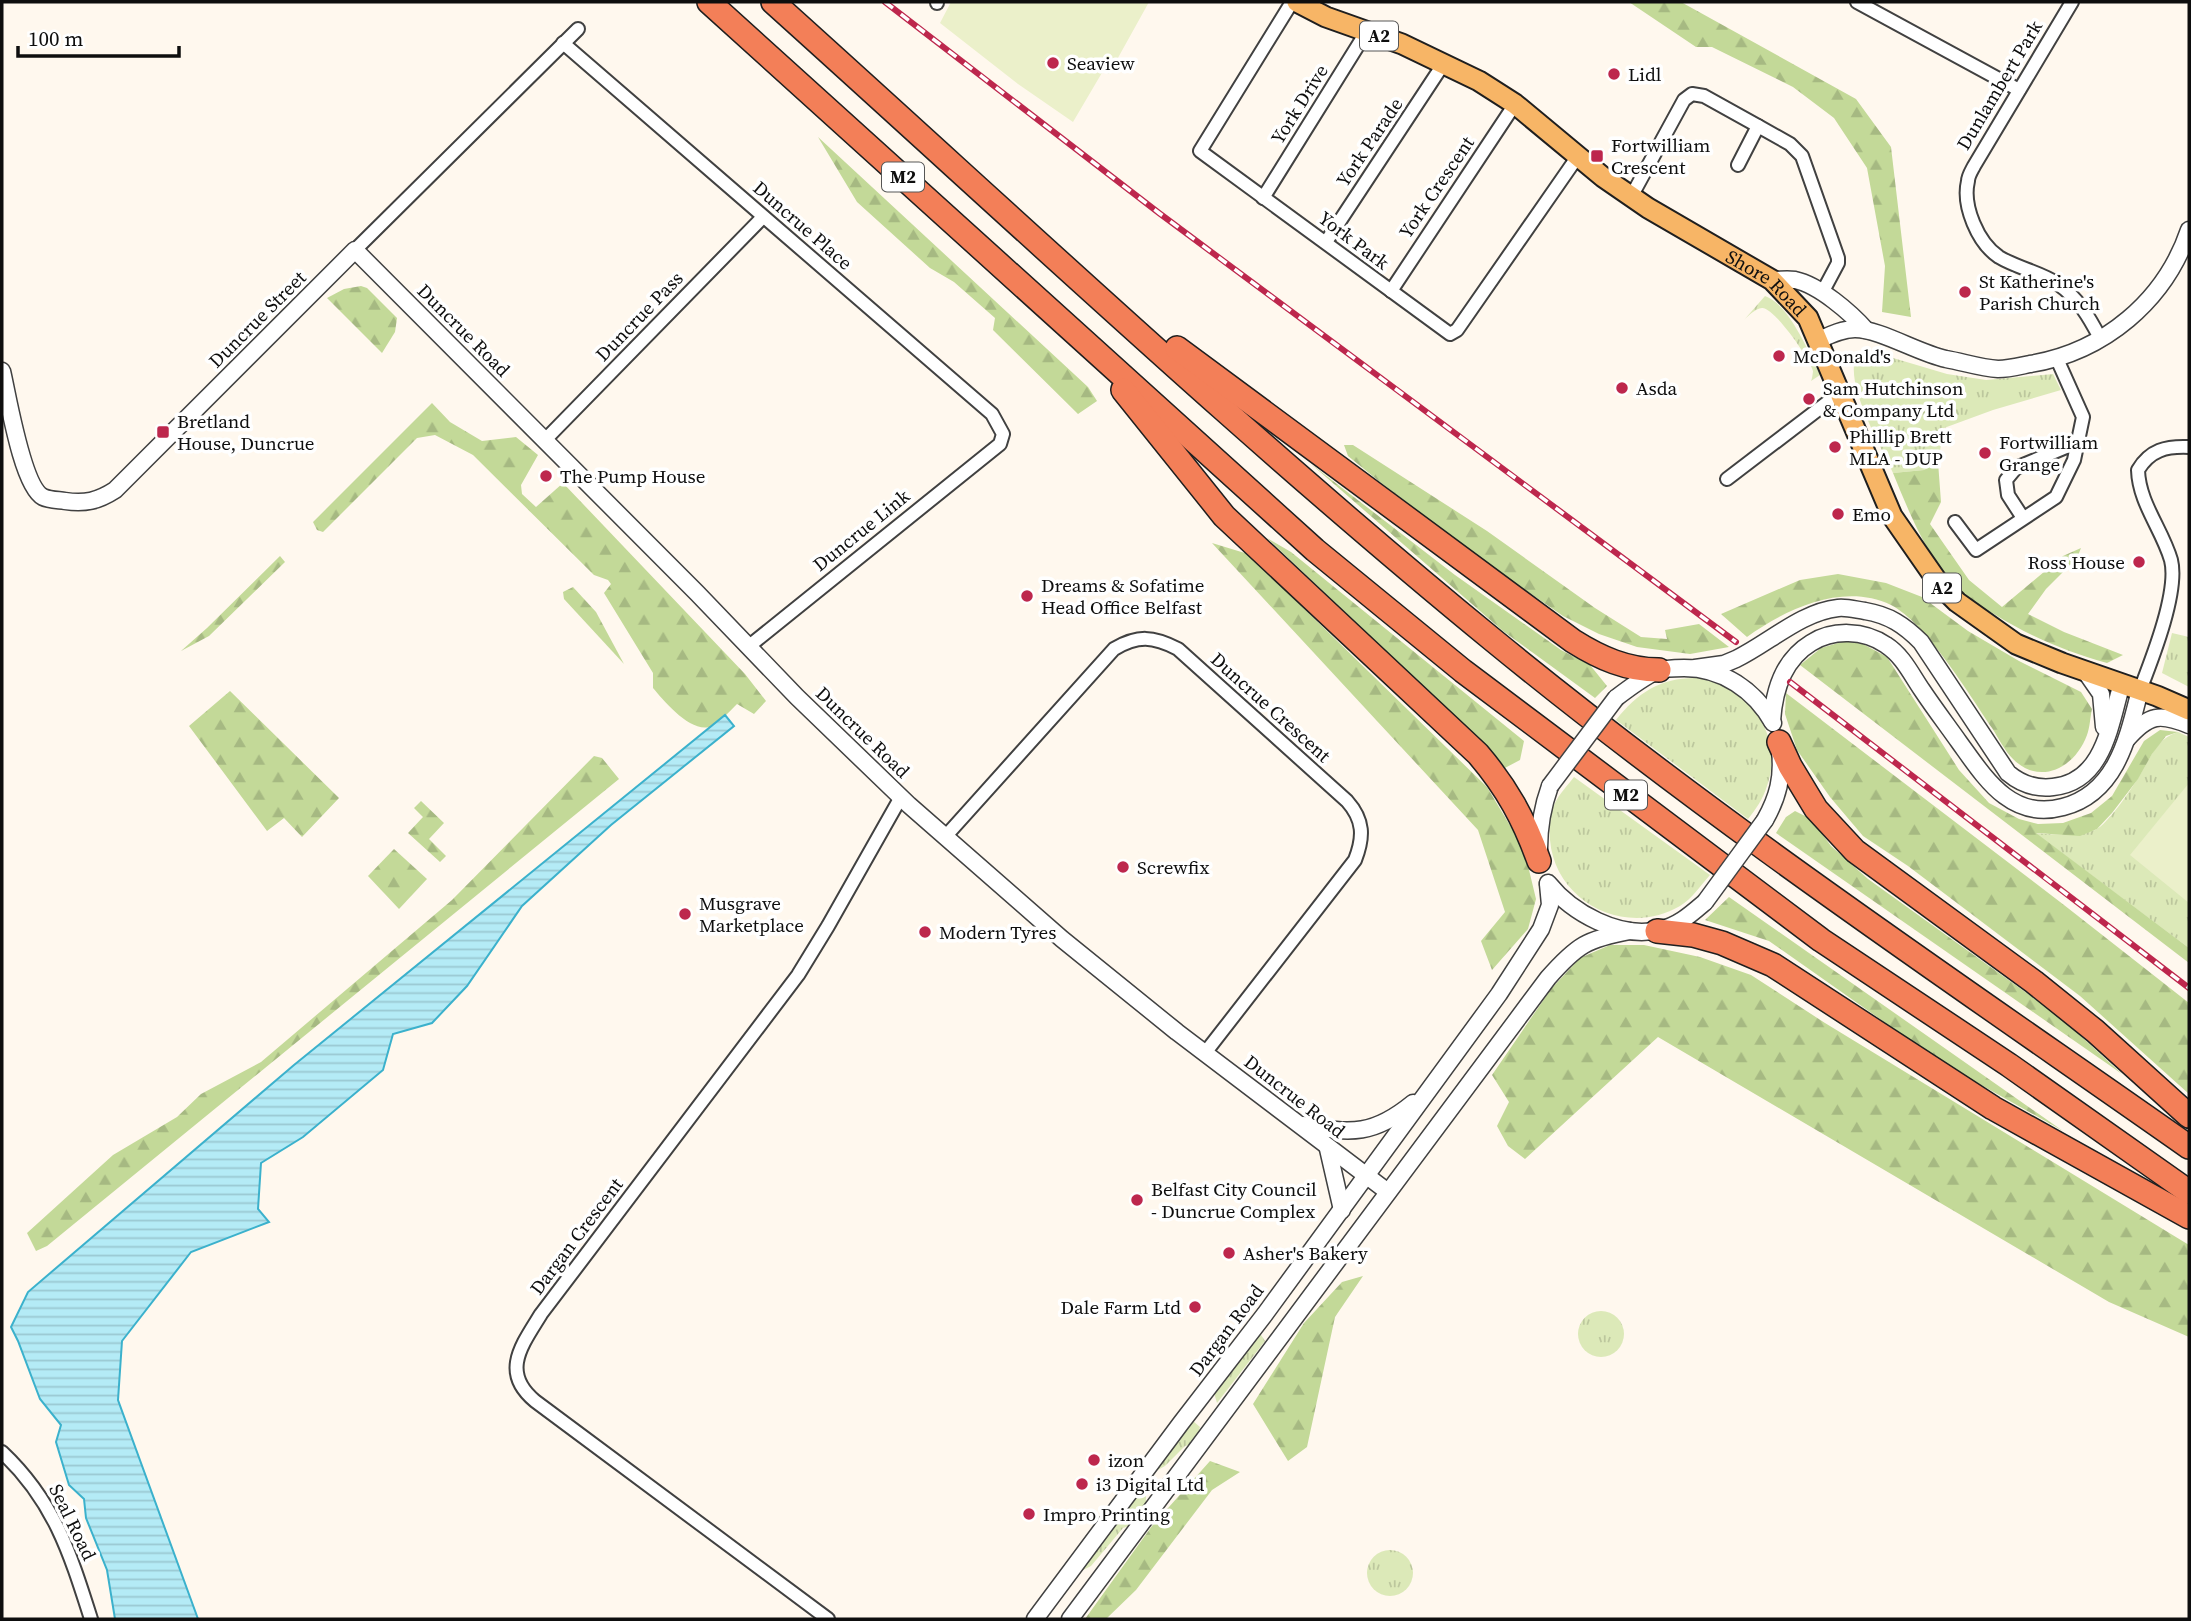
<svg xmlns="http://www.w3.org/2000/svg" width="2191" height="1621" viewBox="0 0 2191 1621" font-family="'Source Serif 4',serif">
	<style>
		.grass { fill: url(#grass-tufts) }
		.forest { fill: url(#forest-firs) }
		.pitch { fill: #ebf0ca }
		.water { fill: url(#water-rules); stroke: #3bb1cc; stroke-width: 2 }
		.lines { fill: none; stroke-linecap: round; stroke-linejoin: round }
		.minor-casing { stroke: #414141; stroke-width: 16 }
		.tertiary-casing { stroke: #414141; stroke-width: 19 }
		.primary-casing { stroke: #1f1f1f; stroke-width: 23 }
		.motorway-casing { stroke: #1f1f1f; stroke-width: 26 }
		.minor { stroke: #fff; stroke-width: 12 }
		.tertiary { stroke: #fff; stroke-width: 16 }
		.primary { stroke: #f7b566; stroke-width: 19 }
		.motorway { stroke: #f37f58; stroke-width: 23 }
		.rail-casing { stroke: #bd274d; stroke-width: 6 }
		.rail { stroke: #fff; stroke-width: 3.5; stroke-dasharray: 10; stroke-linecap: butt }
		.tertiary-bridge-casing { stroke: #414141; stroke-width: 19; stroke-linecap: butt }
		.tertiary-bridge { stroke: #fff; stroke-width: 16 }
		.poi-dot { fill: #bd274d; stroke: #fff; stroke-width: 2.5 }
		.labels { text-anchor: middle; stroke-width: 7; stroke-linejoin: round; paint-order: stroke }
		.shield { fill: #fff; stroke: #565656; stroke-width: 2 }
		.shield-label { font-size: 18px; font-weight: bold; fill: #0e0e0e }
		.poi-label { font-size: 19px; fill: #0e0e0e; stroke: #fff; text-anchor: start }
		.street-label { font-size: 19px; fill: #0e0e0e; stroke: #fff }
	</style>
	<defs>
		<pattern id="grass-tufts" width="24" height="20" patternUnits="userSpaceOnUse" patternTransform="scale(1.75)"><rect width="24" height="20" fill="#dce9b8"/><path d="M3 7l-1-3M5 7V3M7 7l1-3M15 17l-1-3M17 17v-4M19 17l1-3" fill="none" stroke="#bcc79d"/></pattern>
		<pattern id="forest-firs" width="22" height="20" patternUnits="userSpaceOnUse" patternTransform="scale(1.75)"><rect width="22" height="20" fill="#c3d998"/><path d="M5 1l3.5 6h-7zM16 11l3.5 6h-7z" fill="#a6b982"/></pattern>
		<pattern id="water-rules" width="6" height="5" patternUnits="userSpaceOnUse" patternTransform="scale(1.75)"><rect width="6" height="5" fill="#b4ebf6"/><path d="M0 2.5h6" fill="none" stroke="#9ac8d2"/></pattern>
	</defs>
	<rect width="100%" height="100%" fill="#fff8ee"/>
	<g class="grass">
		<path d="M1765,296c24,8 44,57 55,79l-9,6c1,-1 2,-9 2,-10 -3,-12 -39,-64 -51,-63 -7,1 -13,7 -18,12z"/>
		<path d="M1883,355l64,19 39,6 67,-6 8,16 -68,20 -49,18 -6,34 -14,8 -31,3c-13,-29 -42,-78 -39,-108l13,-8z"/>
		<polygon points="2172,633 2189,637 2189,687 2162,673"/>
		<path d="M1698,678c51,9 87,57 69,108 -4,13 -11,23 -19,33l-132,-99c22,-28 46,-43 82,-42z"/>
		<path d="M2178,732l11,5v211l-154,-115c17,2 44,2 60,-3 13,-5 43,-50 50,-64 9,-16 16,-29 33,-34z"/>
		<path d="M1574,777l136,98c-10,11 -18,24 -30,31 -54,32 -125,-4 -130,-66 -1,-11 -1,-27 5,-37 4,-9 13,-18 19,-26z"/>
		<circle cx="1601" cy="1334" r="23"/>
		<polygon points="1259,1332 1265,1341 1217,1403 1214,1393"/>
		<polygon points="1193,1421 1200,1427 1198,1434 1189,1445 1185,1446 1165,1466 1154,1472"/>
		<polygon points="1143,1488 1146,1490 1146,1502 1129,1526 1123,1528 1091,1566 1081,1571"/>
		<circle cx="1390" cy="1573" r="23"/>
	</g>
	<g class="forest">
		<polygon points="1629,2 1681,2 1856,99 1891,147 1911,317 1882,312 1885,266 1867,168 1834,118 1793,87 1712,47 1696,47"/>
		<polygon points="818,137 1088,387 1097,401 1078,414 993,330 995,318 954,282 930,268 857,202"/>
		<polygon points="361,286 367,288 397,318 395,332 382,353 327,298 344,289"/>
		<path d="M432,403l18,19 32,19 34,-4 22,18 -17,30 1,9 14,13 27,-24 182,191 21,27 -12,13 -17,-10c-7,7 -16,17 -25,22 -20,9 -48,-25 -59,-38v-15l-49,-80 7,-9 -3,-4 -14,-5 -121,-120 -38,-20 -18,3 -94,94 -6,-2 -4,-8z"/>
		<polygon points="1344,445 1353,445 1487,531 1595,608 1641,637 1667,639 1665,630 1699,624 1729,647 1690,654 1637,647 1599,634 1563,616 1489,565 1380,482 1348,456"/>
		<path d="M1938,462l3,40 -11,22 39,56 33,27 61,-51 18,-8 -4,10 -31,31 -18,25 36,18 59,23 -16,8c-40,-11 -78,-27 -113,-49 -9,-5 -20,-10 -28,-17 -36,-32 -55,-80 -73,-124l31,-3z"/>
		<polygon points="1311,464 1455,575 1561,650 1590,665 1607,686 1595,698 1503,631"/>
		<polygon points="1267,538 1291,552 1524,741 1520,760 1503,769 1449,711"/>
		<polygon points="1212,543 1248,554 1487,787 1524,849 1536,899 1528,929 1492,970 1481,941 1505,912 1478,830"/>
		<polygon points="280,556 285,562 209,636 181,651 207,628"/>
		<path d="M1838,574l48,9 36,14 46,34 51,30 62,31 11,17c-2,9 -2,18 -5,26 -12,33 -47,51 -74,24 -9,-9 -15,-22 -21,-31 -23,-34 -66,-105 -101,-123 -48,-23 -105,4 -144,32l-26,-23 79,-34z"/>
		<polygon points="573,587 596,612 624,664 564,599 563,592"/>
		<polygon points="1845,641 1863,644 1887,657 1959,770 1989,803 2019,819 2038,824 2063,823 2091,813 2112,796 2144,741 2160,730 2178,732 2166,736 2152,754 2138,779 2112,813 2097,829 2080,836 2036,833 2189,948 2189,963 1800,665 1821,648"/>
		<polygon points="230,691 339,798 302,837 284,818 267,831 189,726"/>
		<polygon points="1786,693 2064,905 2189,1003 2189,1094 2080,996 1908,866 1863,836 1830,797 1797,750 1785,714"/>
		<polygon points="594,756 602,758 619,779 47,1246 36,1251 27,1233 113,1155 177,1117 201,1094 261,1062 452,900"/>
		<polygon points="421,801 444,823 429,839 446,856 440,862 408,833 423,817 414,808"/>
		<polygon points="1795,811 1811,819 1831,846 1868,879 2060,1017 2122,1074 1776,833 1786,817"/>
		<polygon points="394,849 427,879 399,909 368,876"/>
		<polygon points="1729,897 2063,1131 1944,1064 1769,941 1705,920"/>
		<polygon points="1610,945 1644,945 1700,957 1751,975 1825,1023 2189,1245 2189,1337 2109,1302 1658,1037 1525,1159 1508,1146 1497,1126 1509,1102 1492,1075 1551,989 1580,958"/>
		<polygon points="1363,1276 1335,1317 1307,1447 1288,1461 1253,1404 1304,1323 1342,1282"/>
		<polygon points="1210,1461 1240,1472 1212,1490 1136,1590 1106,1619 1085,1619 1152,1526"/>
	</g>
	<g class="pitch">
		<polygon points="951,2 1149,2 1109,74 1103,71 1073,122 1018,84 940,23"/>
		<polygon points="2189,783 2189,903 2130,855"/>
	</g>
	<polygon class="water" points="725,715 734,726 611,825 522,906 467,986 432,1023 393,1034 383,1070 303,1137 261,1163 258,1209 269,1222 191,1252 122,1341 118,1400 198,1619 115,1619 107,1570 86,1518 84,1499 69,1485 56,1442 61,1425 40,1399 18,1341 11,1327 28,1292 294,1065"/>
	<g class="lines">
		<defs>
			<g id="minor">
				<polyline points="1292,2 1200,151 1450,334 1457,330 1578,156"/>
				<polyline points="1857,2 2019,90"/>
				<path d="M2072,2l-98,164c-2,4 -6,10 -6,15 -6,25 10,62 31,76 18,11 41,15 59,27 20,14 31,33 42,54"/>
				<polyline points="937,3 937,2"/>
				<polyline points="563,43 992,414 1003,434 1000,444 748,647"/>
				<polyline points="1738,165 1758,126 1790,144 1802,156 1838,258 1838,263 1822,293"/>
				<polyline points="1631,197 1684,100 1692,94 1704,96 1758,126"/>
				<polyline points="1263,198 1367,31"/>
				<polyline points="1326,242 1444,63"/>
				<polyline points="355,250 578,29"/>
				<polyline points="1391,291 1515,104"/>
				<polyline points="544,441 763,217"/>
				<polyline points="1727,479 1841,392"/>
				<polyline points="2023,518 2008,495 2006,480 2016,468 2078,442"/>
				<polyline points="1955,522 1976,550 2056,497 2074,460 2083,417 2057,359"/>
				<path d="M2140,690c12,-31 39,-99 31,-130 -9,-31 -32,-57 -33,-90 12,-20 28,-24 51,-23"/>
				<path d="M945,837l169,-188c24,-14 39,-13 64,0l169,152c17,19 17,36 8,59l-150,193"/>
				<path d="M2,1452c52,49 68,101 89,167"/>
				<path d="M828,1619l-293,-218c-35,-29 -13,-56 6,-87l257,-339 30,-49 73,-129"/>
			</g>
			<g id="tertiary">
				<path d="M1772,280c8,0 16,-1 23,0 24,5 56,33 71,50"/>
				<path d="M1819,340c11,-5 23,-11 36,-11 25,0 63,24 91,30 17,3 35,9 52,10 11,0 22,-3 32,-5 74,-12 135,-63 159,-134"/>
				<path d="M2,371c6,25 20,115 41,126 6,3 16,3 22,4 20,3 33,0 50,-11l240,-240 342,343 100,104 112,108 153,134 115,93 211,160"/>
				<path d="M1695,668l29,-4 12,-5c33,-16 65,-47 102,-51 9,-1 19,2 27,3 24,4 39,14 56,31l87,131c13,11 28,16 45,14 51,-5 57,-63 69,-104"/>
				<polyline points="2085,671 2101,694 2104,727"/>
				<path d="M1616,698c13,-10 26,-20 41,-27 8,-3 18,-3 27,-3 38,0 71,22 89,55"/>
				<path d="M1772,721c2,-31 11,-61 39,-78 22,-14 53,-13 75,2 17,11 25,29 36,45 12,18 25,35 37,52 26,36 52,79 104,65 54,-14 65,-70 77,-117"/>
				<path d="M2127,739c22,-25 33,-26 62,-14"/>
				<path d="M1765,820c13,-23 18,-43 15,-69"/>
				<path d="M1539,849c0,-23 3,-41 11,-63"/>
				<path d="M1548,883c24,30 71,56 111,47 19,-4 32,-16 46,-28"/>
				<path d="M1304,1125c48,9 70,10 109,-22"/>
				<polyline points="1328,1149 1342,1210"/>
				<polyline points="1035,1619 1181,1423 1265,1314 1499,994 1541,929 1550,905 1548,884"/>
				<path d="M1070,1619l478,-641c29,-33 39,-39 82,-47"/>
			</g>
			<g id="primary">
				<path id="s1" d="M1297,2l29,15 76,27 77,37 36,23 88,73 45,31 124,72 36,38 84,198 48,69 17,17 59,42 46,19 95,33 32,14"/>
			</g>
			<g id="motorway">
				<polyline points="709,2 1315,550 1463,671 1821,940 2009,1065 2189,1192"/>
				<path d="M773,2c238,214 472,435 720,638 222,182 461,342 696,507"/>
				<path d="M1177,348l396,293c27,17 54,29 86,29"/>
				<path d="M1123,390l101,126 254,238c29,34 46,65 61,107"/>
				<polyline points="1779,742 1790,766 1816,809 1855,851 2034,982 2095,1031 2189,1116"/>
				<polyline points="1657,931 1693,935 1722,943 1773,965 1993,1108 2189,1217"/>
			</g>
		</defs>
		<use href="#minor" class="minor-casing"/>
		<use href="#tertiary" class="tertiary-casing"/>
		<use href="#primary" class="primary-casing"/>
		<use href="#motorway" class="motorway-casing"/>
		<use href="#minor" class="minor"/>
		<use href="#tertiary" class="tertiary"/>
		<use href="#primary" class="primary"/>
		<use href="#motorway" class="motorway"/>
		<defs>
			<g id="rail">
				<polyline points="885,2 1159,213 1736,642"/>
				<polyline points="1790,682 2189,988"/>
			</g>
		</defs>
		<use href="#rail" class="rail-casing"/>
		<use href="#rail" class="rail"/>
		<defs>
			<g id="tertiary-bridge">
				<polyline points="1550,786 1616,698"/>
				<polyline points="1705,902 1765,820"/>
			</g>
		</defs>
		<use href="#tertiary-bridge" class="tertiary-bridge-casing"/>
		<use href="#tertiary-bridge" class="tertiary-bridge"/>
	</g>
	<g class="poi-dot">
		<circle cx="1053" cy="63" r="7"/>
		<circle cx="1614" cy="74" r="7"/>
		<rect x="1590" y="149" width="14" height="14" rx="3.5"/>
		<circle cx="1965" cy="292" r="7"/>
		<circle cx="1779" cy="356" r="7"/>
		<circle cx="1622" cy="388" r="7"/>
		<circle cx="1809" cy="399" r="7"/>
		<rect x="156" y="425" width="14" height="14" rx="3.5"/>
		<circle cx="1835" cy="447" r="7"/>
		<circle cx="1985" cy="453" r="7"/>
		<circle cx="546" cy="476" r="7"/>
		<circle cx="1838" cy="514" r="7"/>
		<circle cx="2139" cy="562" r="7"/>
		<circle cx="1027" cy="596" r="7"/>
		<circle cx="1123" cy="867" r="7"/>
		<circle cx="685" cy="914" r="7"/>
		<circle cx="925" cy="932" r="7"/>
		<circle cx="1137" cy="1200" r="7"/>
		<circle cx="1229" cy="1253" r="7"/>
		<circle cx="1195" cy="1307" r="7"/>
		<circle cx="1094" cy="1460" r="7"/>
		<circle cx="1082" cy="1484" r="7"/>
		<circle cx="1029" cy="1514" r="7"/>
	</g>
	<g class="labels">
		<g class="shield">
			<rect x="1360" y="21.5" width="38" height="29" rx="5"/>
			<rect x="882" y="162.5" width="42" height="29" rx="5"/>
			<rect x="1923" y="573.5" width="38" height="29" rx="5"/>
			<rect x="1605" y="780.5" width="42" height="29" rx="5"/>
		</g>
		<g class="shield-label">
			<text x="1379" y="42">A2</text>
			<text x="903" y="183">M2</text>
			<text x="1942" y="594">A2</text>
			<text x="1626" y="801">M2</text>
		</g>
		<g class="poi-label">
			<text x="1067" y="70">Seaview</text>
			<text x="1628" y="81">Lidl</text>
			<text x="1611" y="152">Fortwilliam<tspan x="1611" dy="22">Crescent</tspan></text>
			<text x="1979" y="288">St Katherine's<tspan x="1979" dy="22">Parish Church</tspan></text>
			<text x="1793" y="363">McDonald's</text>
			<text x="1636" y="395">Asda</text>
			<text x="1823" y="395">Sam Hutchinson<tspan x="1823" dy="22">&amp; Company Ltd</tspan></text>
			<text x="177" y="428">Bretland<tspan x="177" dy="22">House, Duncrue</tspan></text>
			<text x="1849" y="443">Phillip Brett<tspan x="1849" dy="22">MLA - DUP</tspan></text>
			<text x="1999" y="449">Fortwilliam<tspan x="1999" dy="22">Grange</tspan></text>
			<text x="560" y="483">The Pump House</text>
			<text x="1852" y="521">Emo</text>
			<text x="2125" y="569" text-anchor="end">Ross House</text>
			<text x="1041" y="592">Dreams &amp; Sofatime<tspan x="1041" dy="22">Head Office Belfast</tspan></text>
			<text x="1137" y="874">Screwfix</text>
			<text x="699" y="910">Musgrave<tspan x="699" dy="22">Marketplace</tspan></text>
			<text x="939" y="939">Modern Tyres</text>
			<text x="1151" y="1196">Belfast City Council<tspan x="1151" dy="22">- Duncrue Complex</tspan></text>
			<text x="1243" y="1260">Asher's Bakery</text>
			<text x="1181" y="1314" text-anchor="end">Dale Farm Ltd</text>
			<text x="1108" y="1467">izon</text>
			<text x="1096" y="1491">i3 Digital Ltd</text>
			<text x="1043" y="1521">Impro Printing</text>
		</g>
		<g class="street-label">
			<text transform="translate(1999 85) rotate(-59)" y="7">Dunlambert Park</text>
			<text transform="translate(1299 104) rotate(-58)" y="7">York Drive</text>
			<text transform="translate(1369 142) rotate(-56)" y="7">York Parade</text>
			<text transform="translate(1436 187) rotate(-56)" y="7">York Crescent</text>
			<text transform="translate(803 225) rotate(41)" y="7">Duncrue Place</text>
			<text transform="translate(1354 240) rotate(37)" y="7">York Park</text>
			<text dy="7" stroke="none"><textPath href="#s1" startOffset="551">Shore Road</textPath></text>
			<text transform="translate(639 316) rotate(-46)" y="7">Duncrue Pass</text>
			<text transform="translate(257 319) rotate(-45)" y="7">Duncrue Street</text>
			<text transform="translate(464 330) rotate(45)" y="7">Duncrue Road</text>
			<text transform="translate(861 530) rotate(-39)" y="7">Duncrue Link</text>
			<text transform="translate(1271 707) rotate(42)" y="7">Duncrue Crescent</text>
			<text transform="translate(863 732) rotate(44)" y="7">Duncrue Road</text>
			<text transform="translate(1295 1096) rotate(38)" y="7">Duncrue Road</text>
			<text transform="translate(576 1236) rotate(-53)" y="7">Dargan Crescent</text>
			<text transform="translate(1226 1330) rotate(-53)" y="7">Dargan Road</text>
			<text transform="translate(73 1522) rotate(64)" y="7">Seal Road</text>
		</g>
	</g>
	<rect width="2191" height="1621" fill="none" stroke="#0e0e0e" stroke-width="7"/>
	<path d="M18 46v10h161v-10" fill="none" stroke="#0e0e0e" stroke-width="3.5"/>
	<text x="28" y="46" font-size="21" fill="#0e0e0e" stroke="#ffffff" stroke-width="5" paint-order="stroke">100 m</text>
</svg>
